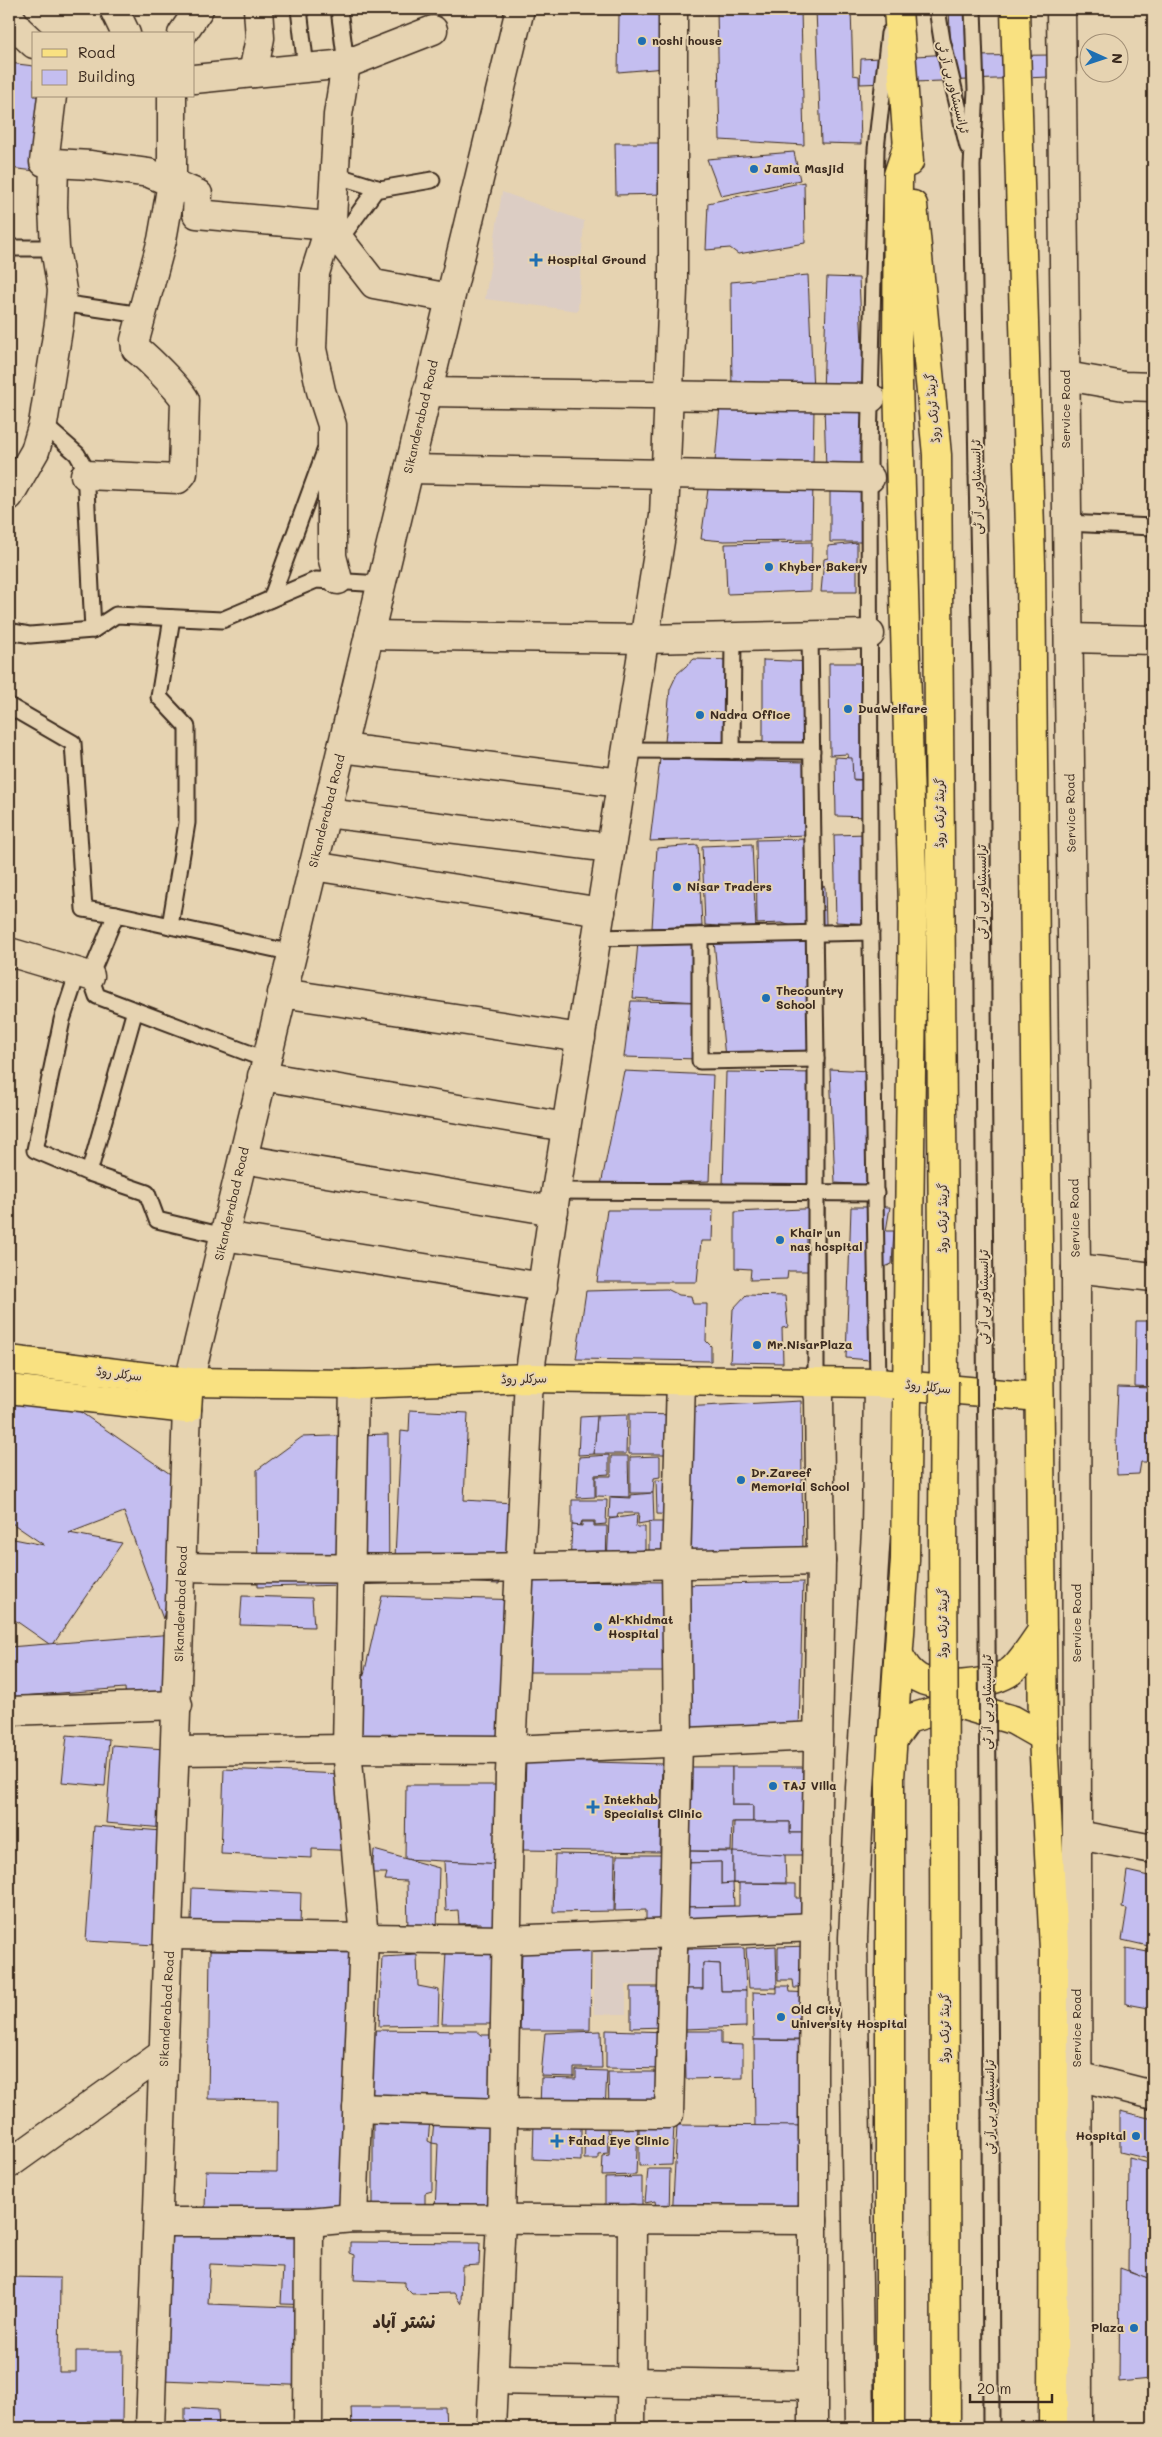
<svg xmlns="http://www.w3.org/2000/svg" width="1162" height="2437" viewBox="0 0 1162 2437" font-family="Mali,'Playpen Sans Arabic',sans-serif">
	<style>
		.built { fill: #dccdc4 }
		.building { fill: #c4bef0; stroke: #3b2a1e }
		.lines { fill: none; stroke-linecap: round; stroke-linejoin: round }
		.lane-casing { stroke: #3b2a1e; stroke-width: 19 }
		.street-casing { stroke: #3b2a1e; stroke-width: 31 }
		.secondary-casing { stroke: #3b2a1e; stroke-width: 31 }
		.primary-casing { stroke: #3b2a1e; stroke-width: 31 }
		.highway-casing { stroke: #3b2a1e; stroke-width: 31 }
		.lane { stroke: #e6d3b1; stroke-width: 15 }
		.street { stroke: #e6d3b1; stroke-width: 28 }
		.secondary { stroke: #e6d3b1; stroke-width: 28 }
		.primary { stroke: #f9e181; stroke-width: 28 }
		.highway { stroke: #f9e181; stroke-width: 28 }
		.lane-bridge-casing { stroke: #3b2a1e; stroke-width: 19; stroke-linecap: butt }
		.highway-bridge-casing { stroke: #3b2a1e; stroke-width: 31; stroke-linecap: butt }
		.lane-bridge { stroke: #e6d3b1; stroke-width: 15 }
		.highway-bridge { stroke: #f9e181; stroke-width: 28 }
		.poi-dot { fill: #1f6fb2; stroke: #e6d3b1; stroke-width: 2 }
		.labels { text-anchor: middle; stroke-width: 4; stroke-linejoin: round; paint-order: stroke }
		.poi-label { font-size: 12px; font-weight: bold; fill: #3b2a1e; stroke: #e6d3b1; text-anchor: start }
		.street-label { font-size: 12px; fill: #3b2a1e; stroke: #e6d3b1 }
		.district-label { font-size: 18px; font-weight: bold; fill: #3b2a1e; stroke: #e6d3b1 }
	</style>
	<rect width="100%" height="100%" fill="#e6d3b1"/>
	<filter id="ink" filterUnits="userSpaceOnUse"><feTurbulence type="fractalNoise" baseFrequency=".02" numOctaves="2"/><feDisplacementMap in="SourceGraphic" scale="10" xChannelSelector="R" yChannelSelector="G"/><feConvolveMatrix kernelMatrix="1 2 1 2 8 2 1 2 1" color-interpolation-filters="sRGB"/></filter>
	<g filter="url(#ink)">
		<g class="built">
			<polygon points="502,192 584,221 578,311 485,299"/>
			<polygon points="662,1943 661,1984 626,1985 626,2014 594,2014 594,1944"/>
		</g>
		<g class="building">
			<polygon points="816,9 851,9 853,75 859,76 861,144 821,143"/>
			<polygon points="949,9 971,9 973,56 1051,55 1050,77 860,84 861,59 951,54"/>
			<polygon points="801,10 804,145 720,140 717,11"/>
			<polygon points="619,14 664,15 665,68 618,72"/>
			<polygon points="9,63 34,66 34,96 45,96 36,171 9,168"/>
			<polygon points="615,143 667,143 667,194 616,195"/>
			<polygon points="794,152 800,180 721,196 707,159"/>
			<polygon points="804,182 805,243 738,254 730,248 706,250 708,203"/>
			<polygon points="808,275 813,392 732,395 731,282"/>
			<polygon points="827,277 859,278 864,392 823,392"/>
			<polygon points="824,404 863,406 864,470 826,470"/>
			<polygon points="720,405 814,409 813,466 715,462"/>
			<polygon points="813,480 812,540 724,541 701,539 709,482"/>
			<polygon points="864,483 868,542 830,542 830,484"/>
			<polygon points="812,542 811,591 727,594 725,544"/>
			<polygon points="857,543 857,592 821,592 824,559 828,558 828,546"/>
			<polygon points="694,659 732,660 732,744 665,742 670,689 677,674"/>
			<polygon points="763,660 815,662 816,749 763,744"/>
			<polygon points="829,663 864,663 869,780 851,779 848,754 830,755"/>
			<polygon points="835,757 852,758 853,780 869,780 869,817 836,816"/>
			<polygon points="660,759 806,762 807,835 650,841"/>
			<polygon points="867,834 870,924 836,922 834,835"/>
			<polygon points="808,839 808,879 825,887 826,926 795,927 782,923 757,924 756,840"/>
			<polygon points="752,844 756,929 705,925 702,846"/>
			<polygon points="698,845 702,926 652,928 657,848"/>
			<polygon points="714,941 813,941 814,1055 725,1058"/>
			<polygon points="638,942 698,944 698,1002 633,998"/>
			<polygon points="631,1001 698,1002 698,1059 624,1057"/>
			<polygon points="830,1069 869,1071 872,1185 835,1183"/>
			<polygon points="624,1071 713,1075 709,1181 601,1185"/>
			<polygon points="726,1072 821,1073 821,1184 723,1186"/>
			<polygon points="851,1207 890,1207 886,1231 894,1231 892,1264 882,1268 881,1361 846,1358"/>
			<polygon points="825,1208 825,1271 788,1271 787,1279 750,1280 751,1269 735,1268 735,1212"/>
			<polygon points="607,1210 713,1210 712,1241 701,1241 697,1282 597,1282"/>
			<polygon points="667,1289 679,1295 691,1296 693,1304 707,1304 706,1341 711,1346 711,1361 576,1359 586,1291"/>
			<polygon points="746,1295 785,1296 788,1327 782,1328 783,1363 730,1362 733,1309"/>
			<polygon points="1136,1321 1153,1321 1153,1387 1135,1386"/>
			<polygon points="21,1371 189,1487 163,1619 124,1512 69,1533 122,1543 52,1646 9,1616 9,1538 44,1545 9,1521 9,1432"/>
			<polygon points="1118,1387 1153,1388 1153,1462 1141,1462 1139,1474 1117,1475 1116,1436"/>
			<polygon points="801,1401 803,1554 679,1561 682,1407"/>
			<polygon points="410,1410 468,1413 464,1500 513,1503 511,1555 500,1568 499,1584 394,1579 401,1431 409,1432"/>
			<polygon points="629,1414 678,1415 676,1454 629,1454"/>
			<polygon points="627,1415 626,1454 594,1454 597,1416"/>
			<polygon points="597,1416 594,1454 578,1455 580,1417"/>
			<polygon points="388,1434 389,1584 258,1587 257,1470 302,1437"/>
			<polygon points="609,1455 609,1474 595,1475 595,1497 577,1498 579,1457"/>
			<polygon points="611,1456 628,1456 629,1497 596,1496 596,1476 611,1476"/>
			<polygon points="660,1456 660,1477 654,1478 653,1493 630,1493 630,1457"/>
			<polygon points="656,1480 676,1481 676,1515 657,1514"/>
			<polygon points="653,1493 654,1521 638,1524 639,1513 618,1513 617,1518 609,1518 610,1497 630,1498 630,1495"/>
			<polygon points="572,1500 607,1500 606,1524 595,1525 595,1521 582,1521 580,1526 572,1525"/>
			<polygon points="637,1515 636,1527 645,1527 645,1564 607,1566 609,1519"/>
			<polygon points="582,1522 594,1522 594,1526 607,1526 606,1566 570,1566 572,1525 582,1526"/>
			<polygon points="649,1522 674,1522 659,1564 649,1553"/>
			<polygon points="526,1581 671,1582 672,1672 522,1672"/>
			<polygon points="803,1582 799,1729 680,1734 680,1585"/>
			<polygon points="242,1596 312,1598 314,1627 240,1625"/>
			<polygon points="382,1596 523,1600 518,1760 347,1749"/>
			<polygon points="174,1634 179,1697 126,1702 125,1688 9,1697 9,1647"/>
			<polygon points="67,1735 109,1739 105,1786 62,1782"/>
			<polygon points="112,1745 164,1749 164,1828 106,1823"/>
			<polygon points="526,1760 662,1764 660,1852 523,1850"/>
			<polygon points="689,1767 732,1767 732,1805 753,1805 753,1822 732,1822 731,1851 686,1851"/>
			<polygon points="732,1767 814,1767 815,1833 790,1833 790,1822 753,1822 753,1805 732,1805"/>
			<polygon points="224,1769 364,1775 361,1851 312,1849 312,1858 221,1854"/>
			<polygon points="406,1785 519,1785 518,1865 405,1859"/>
			<polygon points="734,1822 790,1822 790,1833 815,1833 814,1855 733,1855"/>
			<polygon points="94,1826 163,1831 155,1945 86,1941"/>
			<polygon points="374,1850 439,1868 437,1930 408,1931 407,1881 385,1880 387,1873 372,1873"/>
			<polygon points="686,1851 733,1852 733,1883 739,1883 721,1884 721,1862 686,1863"/>
			<polygon points="733,1852 785,1855 786,1883 733,1883"/>
			<polygon points="555,1854 615,1855 614,1911 553,1912"/>
			<polygon points="617,1855 672,1855 671,1929 646,1929 646,1910 615,1911"/>
			<polygon points="444,1861 505,1864 502,1933 480,1933 481,1923 459,1924 458,1910 446,1911"/>
			<polygon points="721,1862 721,1884 733,1883 734,1906 686,1907 686,1863"/>
			<polygon points="1127,1871 1153,1877 1153,1947 1122,1940 1127,1909 1122,1908"/>
			<polygon points="739,1883 796,1884 796,1898 810,1898 809,1923 688,1926 686,1907 739,1906"/>
			<polygon points="192,1888 301,1893 300,1925 191,1921"/>
			<polygon points="776,1946 777,1988 749,1988 746,1948"/>
			<polygon points="809,1946 810,1988 794,1988 793,1980 778,1980 778,1947"/>
			<polygon points="744,1948 746,1991 721,1991 720,1964 703,1963 703,1989 682,1989 681,1949"/>
			<polygon points="1126,1948 1153,1953 1153,2009 1126,2004"/>
			<polygon points="522,1949 591,1950 590,2030 520,2030"/>
			<polygon points="210,1951 365,1953 355,2211 205,2209 206,2171 277,2172 278,2100 208,2099"/>
			<polygon points="446,1952 501,1953 500,2024 442,2024"/>
			<polygon points="417,1955 418,1986 439,1990 438,2025 379,2026 382,1957"/>
			<polygon points="703,1963 720,1964 721,1991 746,1991 746,2027 684,2029 682,1989 703,1989"/>
			<polygon points="777,1986 789,1986 790,1992 809,1993 808,2040 754,2040 753,1992 777,1993"/>
			<polygon points="631,1987 665,1987 664,2027 631,2028"/>
			<polygon points="373,2030 477,2031 482,2035 498,2035 499,2108 369,2099"/>
			<polygon points="606,2030 668,2032 667,2069 606,2068"/>
			<polygon points="601,2031 602,2068 574,2068 574,2077 541,2076 545,2033"/>
			<polygon points="685,2031 721,2031 721,2044 743,2045 743,2078 686,2079"/>
			<polygon points="754,2040 810,2041 813,2126 755,2127"/>
			<polygon points="576,2070 607,2071 605,2111 540,2109 541,2078 576,2079"/>
			<polygon points="608,2072 666,2072 666,2110 609,2110"/>
			<polygon points="1120,2111 1153,2119 1153,2160 1120,2152"/>
			<polygon points="430,2120 428,2141 432,2143 432,2191 425,2193 425,2211 373,2210 373,2122"/>
			<polygon points="434,2120 491,2123 498,2213 435,2211 438,2144 432,2143"/>
			<polygon points="534,2122 581,2124 581,2161 533,2159"/>
			<polygon points="585,2124 607,2126 608,2153 598,2154 598,2159 584,2159"/>
			<polygon points="638,2124 636,2175 602,2176 603,2156 609,2155 610,2125"/>
			<polygon points="639,2125 674,2126 672,2165 639,2166"/>
			<polygon points="677,2125 813,2126 808,2215 672,2220"/>
			<polygon points="1129,2158 1153,2164 1153,2281 1128,2270"/>
			<polygon points="648,2169 670,2169 669,2216 657,2215 655,2201 645,2203"/>
			<polygon points="642,2177 642,2213 605,2215 605,2178"/>
			<polygon points="168,2233 319,2239 316,2305 281,2304 283,2267 210,2264 208,2304 318,2308 315,2386 162,2380"/>
			<polygon points="350,2242 480,2243 479,2265 462,2266 461,2304 454,2293 412,2294 404,2286 404,2282 354,2280 355,2255 350,2253"/>
			<polygon points="1120,2268 1148,2278 1150,2379 1119,2382"/>
			<polygon points="9,2277 60,2278 59,2372 76,2372 76,2351 123,2351 122,2421 87,2421 87,2428 9,2428"/>
			<polygon points="351,2407 445,2407 446,2428 352,2428"/>
			<polygon points="185,2408 218,2410 219,2428 185,2428"/>
		</g>
		<g class="lines">
			<defs>
				<g id="lane">
					<polyline points="299,9 306,68"/>
					<polyline points="339,9 346,64"/>
					<polyline points="937,9 942,40 968,147"/>
					<polyline points="973,9 976,90 972,166 977,474"/>
					<polyline points="335,175 380,189 432,180"/>
					<polyline points="340,239 377,188"/>
					<polyline points="9,248 55,248"/>
					<polyline points="61,303 142,315"/>
					<polyline points="43,424 77,454 85,468 93,630"/>
					<polyline points="1066,523 1153,527"/>
					<polyline points="271,599 325,451"/>
					<polyline points="9,631 30,635 93,630 116,615 222,620 316,580 381,584"/>
					<polyline points="810,635 816,1059 816,1383"/>
					<polyline points="9,706 73,743 84,909 116,914"/>
					<polyline points="626,750 812,751"/>
					<polyline points="732,751 733,637"/>
					<polyline points="170,926 187,823 187,727 159,697 172,618"/>
					<polyline points="700,936 700,1061 816,1059"/>
					<polyline points="596,938 871,932"/>
					<polyline points="78,972 62,1020 35,1150 89,1173 147,1193 157,1220 224,1236"/>
					<polyline points="267,1060 97,996 90,976 116,914 293,953"/>
					<polyline points="89,1173 135,1010"/>
					<polyline points="556,1191 876,1193"/>
					<polyline points="878,1383 870,883 869,449 876,149 889,33"/>
					<polyline points="990,2119 991,2428"/>
				</g>
				<g id="street">
					<polyline points="114,9 126,34"/>
					<polyline points="9,15 18,29 34,44"/>
					<polyline points="182,34 199,9"/>
					<polyline points="253,73 260,38 258,9"/>
					<polyline points="194,79 346,64 433,30"/>
					<polyline points="54,163 91,165 149,173 198,194 197,214 329,226 374,284 450,298"/>
					<polyline points="1066,376 1124,386 1153,387"/>
					<polyline points="427,392 871,398"/>
					<polyline points="409,469 870,478"/>
					<path d="M85,475l93,4 5,-6 2,-73c-5,-10 -39,-44 -49,-51l-1,-9 27,-100 10,-57v-87"/>
					<polyline points="9,496 35,451 43,424 59,323 62,290 55,248 53,207 54,163 44,162 52,96"/>
					<polyline points="338,580 332,556 332,425 321,391 312,349 315,273 332,219 338,115 346,64"/>
					<polyline points="369,635 645,639 870,634"/>
					<polyline points="1070,638 1153,640"/>
					<polyline points="342,748 621,783"/>
					<polyline points="326,813 611,848"/>
					<polyline points="313,866 601,912"/>
					<polyline points="9,952 90,976"/>
					<polyline points="282,993 581,1038"/>
					<polyline points="262,1076 566,1127"/>
					<polyline points="243,1159 554,1211"/>
					<polyline points="224,1236 543,1287"/>
					<polyline points="1076,1268 1153,1277"/>
					<path d="M183,1567c213,4 425,-1 638,-6"/>
					<polyline points="9,1711 178,1705"/>
					<polyline points="176,1751 347,1749 511,1750 818,1736"/>
					<polyline points="1078,1835 1153,1849"/>
					<polyline points="170,1935 506,1940 816,1927"/>
					<polyline points="1077,2076 1153,2095"/>
					<polyline points="357,2108 502,2113 669,2114 678,1742 676,1565 681,1380"/>
					<polyline points="9,2164 164,2053"/>
					<polyline points="353,2218 364,1938 347,1749 354,1384"/>
					<polyline points="159,2222 309,2222 353,2218 813,2220"/>
					<polyline points="494,2380 813,2385"/>
					<polyline points="308,2428 309,2222"/>
					<polyline points="491,2428 501,2219 510,1772 529,1378 556,1191 664,516 673,289 673,9"/>
					<polyline points="631,2428 632,2219"/>
					<polyline points="813,2428 813,2062 821,1561 819,1398 816,1383"/>
				</g>
				<g id="secondary">
					<polyline points="1061,9 1076,1268 1078,2428"/>
					<polyline points="189,1382 520,9"/>
					<polyline points="150,2428 187,1409"/>
					<polyline points="860,2428 853,1938 860,1788 876,1532 878,1383"/>
				</g>
				<g id="primary">
					<polyline points="9,1360 189,1382 354,1384 529,1378 878,1383 1039,1397"/>
					<polyline points="9,1389 187,1409 189,1382"/>
				</g>
				<g id="highway">
					<polyline points="898,9 909,162"/>
					<polyline points="1015,9 1031,565 1043,1737 1054,1950 1053,2428"/>
					<polyline points="913,205 937,455 944,1381"/>
					<path d="M898,1654c6,10 10,18 20,24 21,12 69,7 90,-5 11,-6 26,-31 34,-42"/>
					<polyline points="892,1741 908,1719 958,1704 1013,1720 1043,1737"/>
					<polyline points="890,2428 890,1778 905,1560 913,908 897,349 898,175 908,144"/>
				</g>
			</defs>
			<use href="#lane" class="lane-casing"/>
			<use href="#street" class="street-casing"/>
			<use href="#secondary" class="secondary-casing"/>
			<use href="#primary" class="primary-casing"/>
			<use href="#highway" class="highway-casing"/>
			<use href="#lane" class="lane"/>
			<use href="#street" class="street"/>
			<use href="#secondary" class="secondary"/>
			<use href="#primary" class="primary"/>
			<use href="#highway" class="highway"/>
			<defs>
				<polyline id="lane-bridge" points="977,474 981,671 990,2119"/>
				<polyline id="highway-bridge" points="944,1381 943,1523 946,2428"/>
			</defs>
			<use href="#lane-bridge" class="lane-bridge-casing"/>
			<use href="#highway-bridge" class="highway-bridge-casing"/>
			<use href="#lane-bridge" class="lane-bridge"/>
			<use href="#highway-bridge" class="highway-bridge"/>
		</g>
	</g>
	<g class="poi-dot">
		<circle cx="642" cy="41" r="5"/>
		<circle cx="754" cy="169" r="5"/>
		<path d="M533.5 252.5h5v5h5v5h-5v5h-5v-5h-5v-5h5z"/>
		<circle cx="769" cy="567" r="5"/>
		<circle cx="848" cy="709" r="5"/>
		<circle cx="700" cy="715" r="5"/>
		<circle cx="677" cy="887" r="5"/>
		<circle cx="766" cy="998" r="5"/>
		<circle cx="780" cy="1240" r="5"/>
		<circle cx="757" cy="1345" r="5"/>
		<circle cx="741" cy="1480" r="5"/>
		<circle cx="598" cy="1627" r="5"/>
		<circle cx="773" cy="1786" r="5"/>
		<path d="M590.5 1799.5h5v5h5v5h-5v5h-5v-5h-5v-5h5z"/>
		<circle cx="781" cy="2017" r="5"/>
		<circle cx="1136" cy="2136" r="5"/>
		<path d="M554.5 2133.5h5v5h5v5h-5v5h-5v-5h-5v-5h5z"/>
		<circle cx="1134" cy="2328" r="5"/>
	</g>
	<g class="labels">
		<g class="poi-label">
			<text x="652" y="45">noshi house</text>
			<text x="764" y="173">Jamia Masjid</text>
			<text x="547" y="264">Hospital Ground</text>
			<text x="779" y="571">Khyber Bakery</text>
			<text x="858" y="713">DuaWelfare</text>
			<text x="710" y="719">Nadra Office</text>
			<text x="687" y="891">Nisar Traders</text>
			<text x="776" y="995">Thecountry<tspan x="776" dy="14">School</tspan></text>
			<text x="790" y="1237">Khair un<tspan x="790" dy="14">nas hospital</tspan></text>
			<text x="767" y="1349">Mr.NisarPlaza</text>
			<text x="751" y="1477">Dr.Zareef<tspan x="751" dy="14">Memorial School</tspan></text>
			<text x="608" y="1624">Al-Khidmat<tspan x="608" dy="14">Hospital</tspan></text>
			<text x="783" y="1790">TAJ Villa</text>
			<text x="604" y="1804">Intekhab<tspan x="604" dy="14">Specialist Clinic</tspan></text>
			<text x="791" y="2014">Old City<tspan x="791" dy="14">University Hospital</tspan></text>
			<text x="1126" y="2140" text-anchor="end">Hospital</text>
			<text x="568" y="2145">Fahad Eye Clinic</text>
			<text x="1124" y="2332" text-anchor="end">Plaza</text>
		</g>
		<g class="street-label">
			<text transform="translate(953 87) rotate(76)" y="4">ٹرانسپشاور بی آر ٹی</text>
			<text transform="translate(933 408) rotate(-95)" y="4">گرینڈ ٹرنک روڈ</text>
			<text transform="translate(1066 409) rotate(-90)" y="4">Service Road</text>
			<text transform="translate(421 417) rotate(-77)" y="4">Sikanderabad Road</text>
			<text transform="translate(977 487) rotate(-91)" y="4">ٹرانسپشاور بی آر ٹی</text>
			<text transform="translate(327 811) rotate(-76)" y="4">Sikanderabad Road</text>
			<text transform="translate(940 813) rotate(-90)" y="4">گرینڈ ٹرنک روڈ</text>
			<text transform="translate(1071 813) rotate(-91)" y="4">Service Road</text>
			<text transform="translate(982 892) rotate(-90)" y="4">ٹرانسپشاور بی آر ٹی</text>
			<text transform="translate(232 1204) rotate(-77)" y="4">Sikanderabad Road</text>
			<text transform="translate(943 1218) rotate(-90)" y="4">گرینڈ ٹرنک روڈ</text>
			<text transform="translate(1075 1218) rotate(-91)" y="4">Service Road</text>
			<text transform="translate(984 1297) rotate(-90)" y="4">ٹرانسپشاور بی آر ٹی</text>
			<text transform="translate(119 1374) rotate(7)" y="4">سرکلر روڈ</text>
			<text transform="translate(524 1379) rotate(-1)" y="4">سرکلر روڈ</text>
			<text transform="translate(928 1387) rotate(6)" y="4">سرکلر روڈ</text>
			<text transform="translate(181 1604) rotate(-88)" y="4">Sikanderabad Road</text>
			<text transform="translate(943 1623) rotate(-90)" y="4">گرینڈ ٹرنک روڈ</text>
			<text transform="translate(1077 1623) rotate(-90)" y="4">Service Road</text>
			<text transform="translate(987 1702) rotate(-90)" y="4">ٹرانسپشاور بی آر ٹی</text>
			<text transform="translate(167 2009) rotate(-87)" y="4">Sikanderabad Road</text>
			<text transform="translate(945 2028) rotate(-90)" y="4">گرینڈ ٹرنک روڈ</text>
			<text transform="translate(1077 2028) rotate(-90)" y="4">Service Road</text>
			<text transform="translate(990 2107) rotate(-90)" y="4">ٹرانسپشاور بی آر ٹی</text>
		</g>
		<g class="district-label">
			<text x="404" y="2328">نشتر آباد</text>
		</g>
	</g>
	<rect width="1162" height="2437" fill="none" stroke="#e6d3b1" stroke-width="30"/>
	<rect x="15" y="15" width="1132" height="2407" fill="none" stroke="#3b2a1e" stroke-width="2" filter="url(#ink)"/>
	<rect x="32" y="32" width="162" height="65" fill="#e6d3b1" stroke="#a28f76"/>
	<rect x="42" y="49" width="25" height="8" fill="#f9e181" stroke="#a28f76"/>
	<text x="78" y="58" font-size="15" fill="#3b2a1e">Road</text>
	<rect x="42" y="70" width="25" height="15" fill="#c4bef0" stroke="#a28f76"/>
	<text x="78" y="82" font-size="15" fill="#3b2a1e">Building</text>
	<g transform="translate(1104 58) rotate(93)"><circle r="24" fill="#e6d3b1" stroke="#a28f76"/>
	<path d="M0-4L9 19L0 12L-9 19Z" fill="#1f6fb2"/>
	<text y="-8" font-size="14" font-weight="bold" text-anchor="middle" fill="#3b2a1e">N</text>
	</g>
	<path d="M970 2394v8h82v-8" fill="none" stroke="#3b2a1e" stroke-width="2.5"/>
	<text x="977" y="2394" font-size="15" fill="#3b2a1e" stroke="#e6d3b1" stroke-width="4" paint-order="stroke">20 m</text>
</svg>
